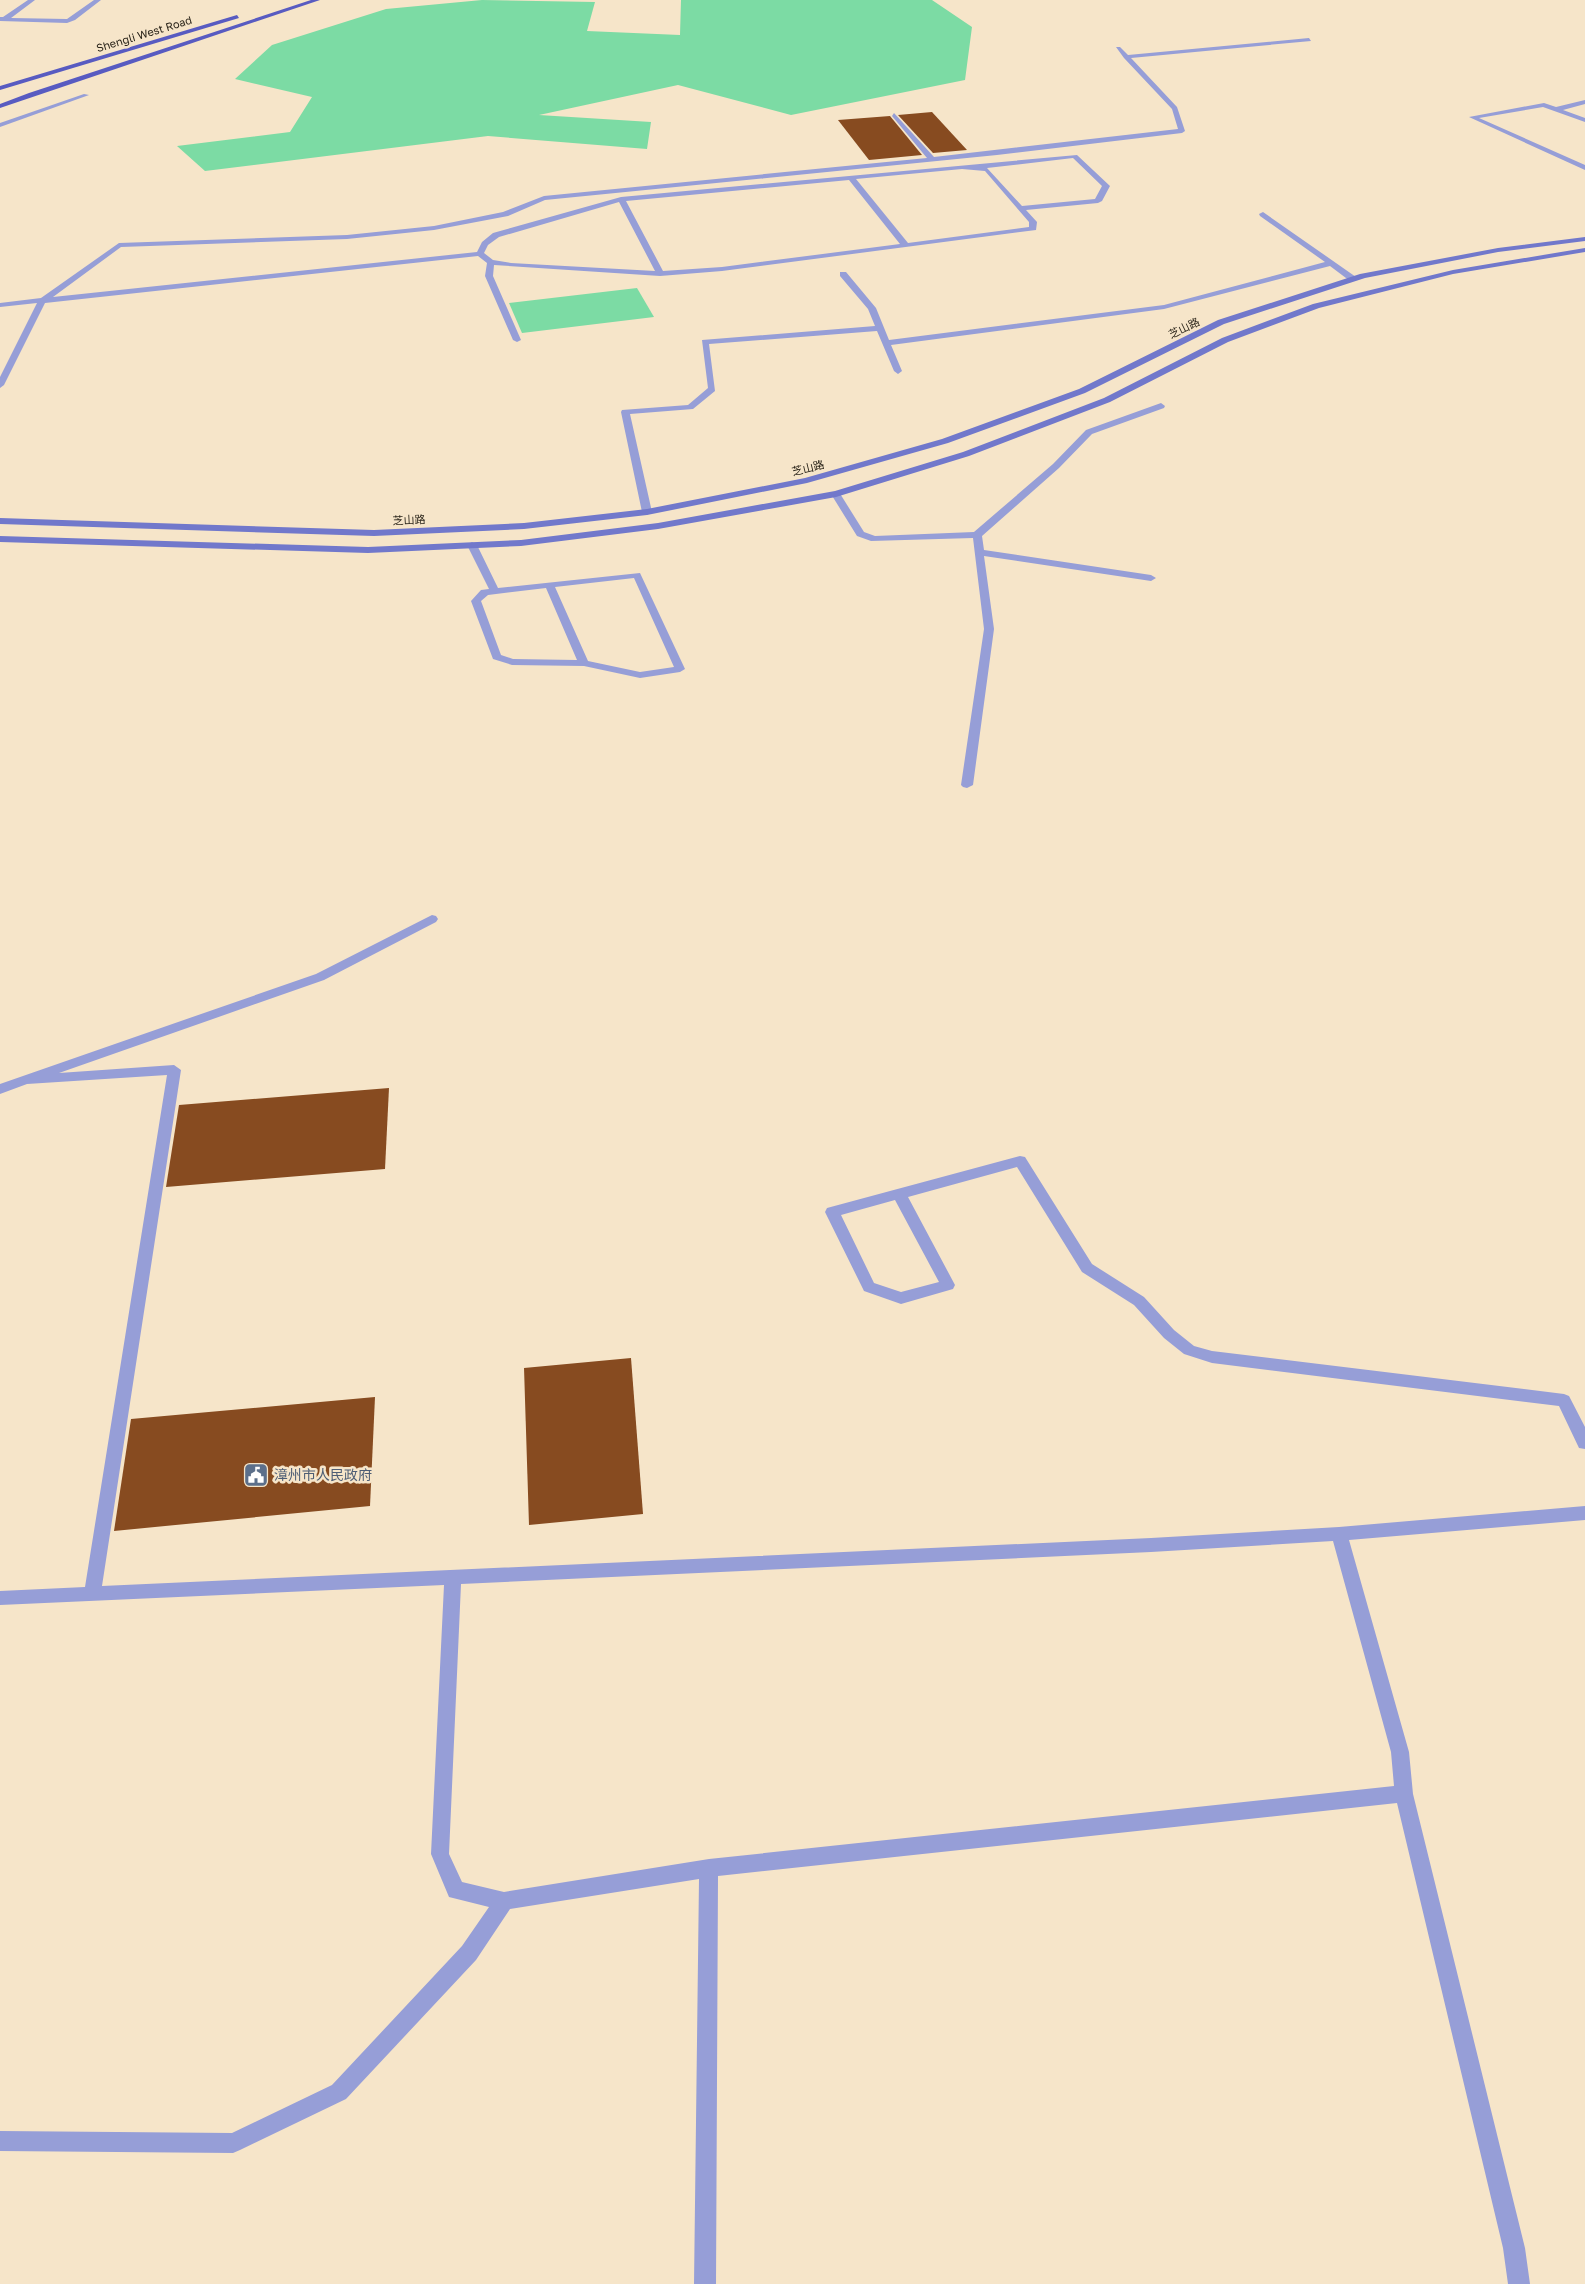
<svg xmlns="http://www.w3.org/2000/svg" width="1585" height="2284" viewBox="0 0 1585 2284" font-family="'Golos Text','Noto Sans SC',sans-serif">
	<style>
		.green { fill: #7cdba4 }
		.building { fill: #874b20 }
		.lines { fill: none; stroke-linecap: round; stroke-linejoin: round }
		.service { fill: #969ed7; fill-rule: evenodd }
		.minor { fill: #969ed7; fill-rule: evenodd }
		.secondary { fill: #7178cb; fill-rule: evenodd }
		.primary { fill: #585bc1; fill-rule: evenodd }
		.labels { text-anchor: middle; stroke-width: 5; stroke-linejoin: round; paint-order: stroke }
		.far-street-label { font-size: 11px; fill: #2b251a; stroke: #f6e5c9 }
		.service-label { font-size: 14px; fill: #4e5e75; stroke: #f6e5c9; text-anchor: start }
	</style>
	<rect width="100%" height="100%" fill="#f6e5c9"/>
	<g class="green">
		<polygon points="482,0 595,2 587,31 680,35 681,0 932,0 972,27 965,80 791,115 678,85 539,115 651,122 647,149 488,136 205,171 177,146 290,132 312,97 235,79 272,45 386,9"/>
		<polygon points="637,288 654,317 522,333 509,303"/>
	</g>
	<g class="building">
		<polygon points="932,112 967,150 933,153 898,115"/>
		<polygon points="890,116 922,155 869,160 838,120"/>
		<polygon points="389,1088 385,1169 166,1187 179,1105"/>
		<polygon points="631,1358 643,1514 529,1525 524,1368"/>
		<polygon points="375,1397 370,1506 114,1531 131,1419"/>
	</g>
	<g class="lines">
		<g class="service">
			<path d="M1309,38l2,3 -180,17 46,49 8,24 -3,2 -185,22 -452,45 -37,16 -74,14 -87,9 -226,8 -68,50 424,-45 5,-10 11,-9 128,-36 456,-42 33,31 -8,15 -4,2 -72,7 11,12 -1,8 -314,41 -62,5 -166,-11 -1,11 28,64 -4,2 -4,-2 -28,-64 2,-13 -9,-7 -433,47 -41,82 -4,3v-11l37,-74 -37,4v-4l41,-5 78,-55 228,-8 87,-9 69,-14 41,-16 383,-38 -35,-42 2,-3 40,44 244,-28 -6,-20 -48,-51 -8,-11h4l8,8zM1073,158l29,28 -7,13 -73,7 -35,-38zM962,169l23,2 44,51v5l-121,16 -52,-64zM849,180l51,64 -178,23 -59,4 -37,-70zM619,202l36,69 -144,-8 -18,-3 -9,-7 4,-8 11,-8z"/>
			<path d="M472,542l5,3 21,43 142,-15 45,96 -5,3 -40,6 -56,-12 -72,-1 -19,-6 -22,-58 10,-11 8,-1 -22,-44zM634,578l40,89 -34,5 -52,-11 -33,-74zM546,588l31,72 -64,-1 -12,-4 -20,-54 7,-6z"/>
			<path d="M432,915l4,1 2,3 -2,3 -112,58 -265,93 115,-8 7,5 -79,516 1049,-48 188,-11 246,-21v14l-236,20 60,212 4,42 112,454 5,36h-22l-5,-36 -106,-445 -679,73 -2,408h-22l5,-405 -189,30 -34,51 -130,139 -106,51 -7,3 -233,-2v-20l232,2 100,-48 130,-139 27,-39 -40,-10 -18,-43 13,-269 -444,20v-14l85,-4 82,-512 -140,9 -27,10v-10l316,-110zM1333,1541l58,211 3,34 -685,73 -205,33 -42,-10 -13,-28 12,-270 690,-32z"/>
			<path d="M1020,1156l5,1 67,107 52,33 30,33 20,16 18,5 352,43 5,2 16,31v22l-6,-1 -20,-42 -347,-43 -28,-9 -20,-16 -30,-33 -52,-33 -65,-105 -109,30 47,88 -2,4 -52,15 -37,-13 -39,-79 2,-4zM895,1200l44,82 -38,10 -27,-9 -33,-68z"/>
		</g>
		<g class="minor">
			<polygon points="28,0 35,0 11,18 67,19 94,0 101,0 75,20 67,23 0,21 0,17 3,17"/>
			<polygon points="84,94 89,95 0,127 0,123"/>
			<polygon points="1585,100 1585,104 1563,110 1585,118 1585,122 1543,107 1479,118 1585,165 1585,170 1469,117 1544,103 1556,107"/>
			<polygon points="1263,212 1356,277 1356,281 1350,281 1330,266 1164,309 891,345 902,371 898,374 894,371 877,331 709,344 715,391 693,409 630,414 652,512 647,515 642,512 621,412 622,410 688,405 708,388 702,340 875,326 868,309 840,276 840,272 846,272 876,308 889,340 1164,305 1325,262 1260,216 1259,214"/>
			<polygon points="1161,403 1165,406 1164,408 1092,434 1059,468 982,536 984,550 1151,575 1156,578 1151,581 984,556 994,629 973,785 967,788 963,787 961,785 984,629 973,538 871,541 857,536 831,494 839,492 864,532 875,536 974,532 1053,464 1086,430"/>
		</g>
		<g class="secondary">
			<polygon points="1585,237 1585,241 1498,252 1365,278 1224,324 1085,393 948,443 807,483 647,515 524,529 374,536 0,524 0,518 374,530 524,523 647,509 805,478 942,439 1079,389 1218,320 1360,274 1498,248"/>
			<polygon points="1585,248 1585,252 1453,274 1319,308 1228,342 1110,402 969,456 836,497 658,529 521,546 368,553 0,542 0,536 368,547 521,540 658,523 835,491 963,452 1104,398 1222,338 1313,304 1453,270"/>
		</g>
		<g class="primary">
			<polygon points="311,0 320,0 0,108 0,104 29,93"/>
			<polygon points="237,15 239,18 0,90 0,86"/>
		</g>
	</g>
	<defs>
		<symbol id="civic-square" viewBox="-11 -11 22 22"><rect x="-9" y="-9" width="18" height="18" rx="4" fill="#5c6f8a" stroke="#f6e5c9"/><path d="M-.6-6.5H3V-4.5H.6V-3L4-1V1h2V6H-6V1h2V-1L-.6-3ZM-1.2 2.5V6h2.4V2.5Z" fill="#fff"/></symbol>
	</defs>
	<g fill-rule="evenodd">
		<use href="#civic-square" x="242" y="1461" width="28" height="28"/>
	</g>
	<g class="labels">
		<g class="far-street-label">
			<text transform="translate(144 34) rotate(-17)" y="4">Shengli West Road</text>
			<text transform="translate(1184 328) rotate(-26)" y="4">芝山路</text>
			<text transform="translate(808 468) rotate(-14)" y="4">芝山路</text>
			<text transform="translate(409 520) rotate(-3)" y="4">芝山路</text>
		</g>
		<g class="service-label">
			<text x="274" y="1480">漳州市人民政府</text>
		</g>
	</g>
</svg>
